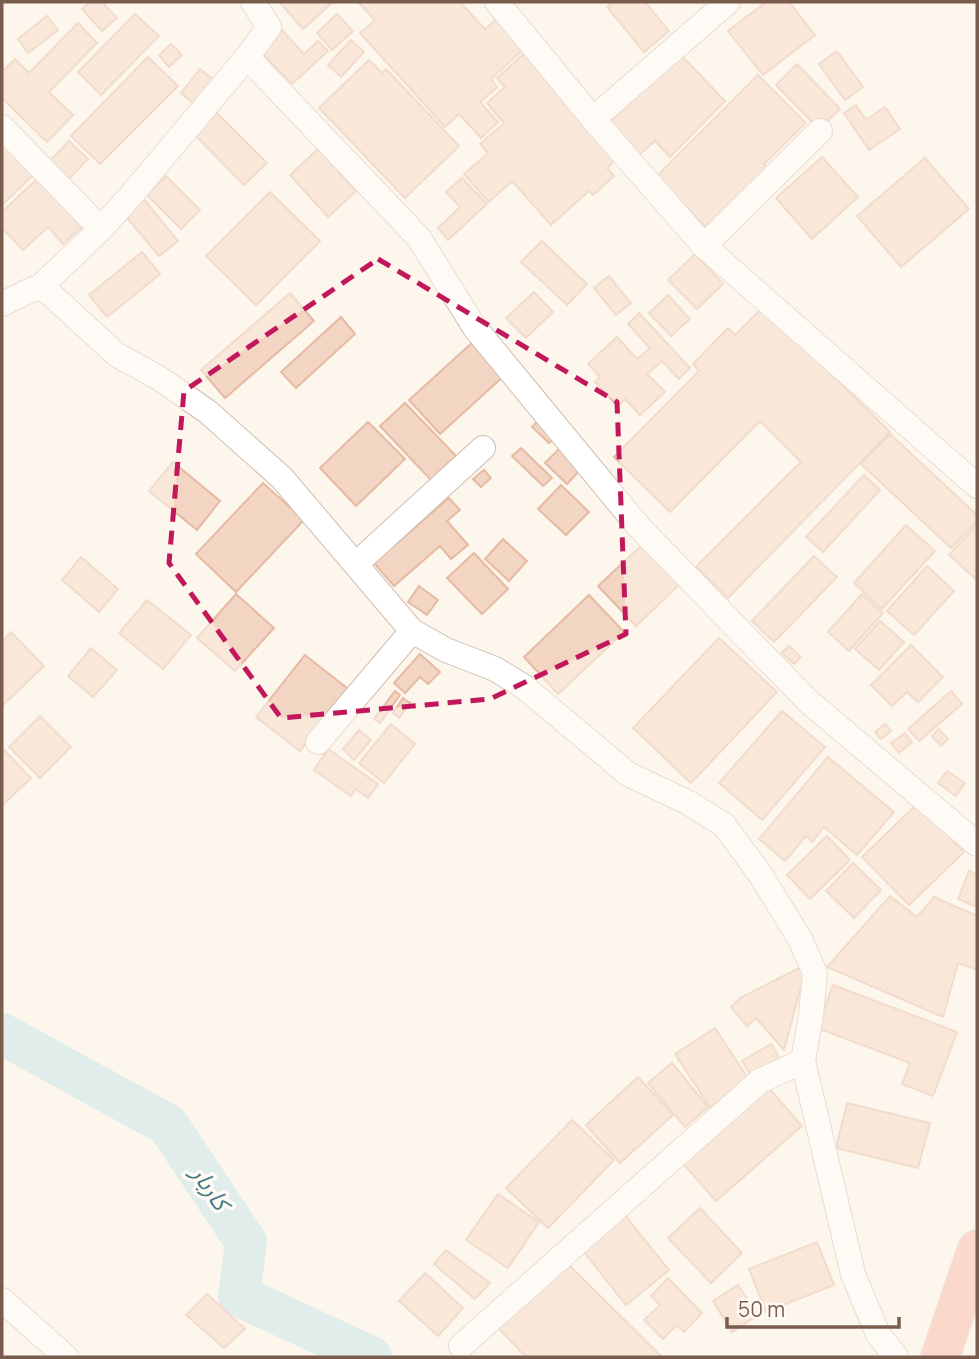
<svg xmlns="http://www.w3.org/2000/svg" width="979" height="1359" viewBox="0 0 979 1359" font-family="Manrope,'Noto Sans Arabic',sans-serif">
	<style>
		.lines { fill: none; stroke-linecap: round; stroke-linejoin: round }
		.river { stroke: #bfe3e8; stroke-width: 42 }
		.building { fill: #f3d5c3; stroke: #e6bba3; stroke-width: 2 }
		.street-casing { stroke: #d1beb0; stroke-width: 26 }
		.highway-casing { stroke: #dad1cd; stroke-width: 40 }
		.street { stroke: #fff; stroke-width: 24 }
		.highway { stroke: #f7b7a3; stroke-width: 38 }
		.marked { fill: none; stroke: #c2185b; stroke-width: 5; stroke-dasharray: 14 9; stroke-linejoin: round }
		.labels { text-anchor: middle; stroke-width: 7; stroke-linejoin: round; paint-order: stroke }
		.water-label { font-size: 24px; font-style: italic; fill: #437c86; stroke: #fffaf3 }
	</style>
	<rect width="100%" height="100%" fill="#fdf6ec"/>
	<g class="lines">
		<polyline class="river" points="2,1034 168,1125 246,1242 239,1296 371,1357"/>
	</g>
	<g class="building">
		<polygon points="90,2 102,2 117,18 102,31 82,9"/>
		<polygon points="283,2 333,2 303,29 281,4"/>
		<polygon points="358,2 460,2 485,29 501,15 528,45 491,79 497,87 480,102 498,122 481,138 459,114 445,127 360,33 375,20"/>
		<polygon points="613,2 645,2 669,31 644,52 607,7"/>
		<polygon points="766,2 789,2 815,35 763,75 728,31"/>
		<polygon points="135,14 159,36 101,95 78,72"/>
		<polygon points="337,14 353,31 332,50 317,33"/>
		<polygon points="47,16 58,30 28,53 18,39"/>
		<polygon points="78,23 97,43 49,92 73,115 47,142 2,98 2,72 15,59 29,73"/>
		<polygon points="281,29 304,54 318,41 328,51 292,84 259,50"/>
		<polygon points="351,40 364,52 341,77 328,65"/>
		<polygon points="171,44 182,55 169,67 159,55"/>
		<polygon points="837,51 863,87 845,100 819,64"/>
		<polygon points="526,52 619,157 607,168 614,176 593,195 589,191 551,225 512,181 489,202 464,174 488,153 480,144 504,123 487,103 505,87 497,78"/>
		<polygon points="681,55 725,101 670,157 655,141 639,155 609,123"/>
		<polygon points="148,57 178,86 100,164 71,136"/>
		<polygon points="369,60 382,73 386,69 459,146 405,198 319,108"/>
		<polygon points="797,64 840,109 819,129 776,85"/>
		<polygon points="200,69 214,80 194,104 181,93"/>
		<polygon points="758,75 806,123 764,164 769,169 708,229 656,177"/>
		<polygon points="856,105 866,120 885,107 900,129 869,150 844,113"/>
		<polygon points="217,113 267,163 244,185 195,135"/>
		<polygon points="2,141 34,174 2,205"/>
		<polygon points="69,141 88,159 65,183 46,165"/>
		<polygon points="318,149 356,191 328,217 290,175"/>
		<polygon points="822,157 858,197 812,239 776,198"/>
		<polygon points="925,158 969,209 901,267 857,216"/>
		<polygon points="166,176 200,210 181,229 147,195"/>
		<polygon points="462,178 487,204 448,240 438,228 460,207 446,192"/>
		<polygon points="37,179 82,227 63,244 48,227 23,250 2,228 2,212"/>
		<polygon points="270,192 320,241 256,305 206,256"/>
		<polygon points="142,197 178,241 159,256 123,213"/>
		<polygon points="542,241 587,284 567,305 521,262"/>
		<polygon points="142,252 160,274 107,317 89,295"/>
		<polygon points="695,254 723,284 697,309 668,280"/>
		<polygon points="609,276 631,303 616,315 594,288"/>
		<polygon points="534,292 553,312 526,338 506,318"/>
		<polygon points="290,293 314,321 225,398 201,370"/>
		<polygon points="668,295 690,319 671,336 649,313"/>
		<polygon points="763,307 890,432 728,598 696,567 801,462 760,421 670,512 614,457 699,371 693,364 728,328 735,335"/>
		<polygon points="639,313 690,368 679,379 662,361 647,374 665,392 640,415 625,399 618,406 595,382 600,377 588,364 617,337 637,359 650,348 628,324"/>
		<polygon points="341,317 355,334 296,388 281,372"/>
		<polygon points="474,341 505,375 440,434 409,400"/>
		<polygon points="405,403 456,456 431,480 380,426"/>
		<polygon points="541,417 558,434 549,443 532,427"/>
		<polygon points="368,422 405,459 356,506 320,468"/>
		<polygon points="890,434 977,515 977,521 951,548 861,464"/>
		<polygon points="563,445 584,466 567,484 545,463"/>
		<polygon points="521,448 552,478 543,486 512,456"/>
		<polygon points="173,462 220,501 197,530 149,491"/>
		<polygon points="484,470 491,478 481,487 473,479"/>
		<polygon points="864,475 880,490 823,552 806,537"/>
		<polygon points="263,483 304,520 236,592 196,554"/>
		<polygon points="561,485 589,512 566,535 538,509"/>
		<polygon points="449,498 460,510 447,521 468,545 451,559 440,546 394,586 374,563"/>
		<polygon points="977,524 977,580 949,555"/>
		<polygon points="906,525 935,551 882,609 854,583"/>
		<polygon points="503,539 527,561 509,581 485,559"/>
		<polygon points="643,544 680,584 636,626 598,586"/>
		<polygon points="474,553 508,589 482,614 447,578"/>
		<polygon points="814,556 837,577 774,642 752,621"/>
		<polygon points="81,557 118,589 99,612 62,580"/>
		<polygon points="927,566 954,591 914,635 887,611"/>
		<polygon points="419,586 438,600 427,615 408,602"/>
		<polygon points="236,594 274,628 235,671 197,638"/>
		<polygon points="862,594 883,613 849,651 828,632"/>
		<polygon points="589,595 624,632 558,694 524,657"/>
		<polygon points="147,600 191,635 163,669 119,633"/>
		<polygon points="880,621 904,642 879,670 855,649"/>
		<polygon points="11,632 44,666 2,706 2,642"/>
		<polygon points="719,638 777,692 691,783 633,728"/>
		<polygon points="911,645 943,677 918,702 907,692 892,706 871,685"/>
		<polygon points="789,646 801,657 794,664 782,653"/>
		<polygon points="91,648 117,670 93,697 68,676"/>
		<polygon points="420,654 440,672 428,684 420,677 405,693 394,683"/>
		<polygon points="305,655 348,689 300,751 256,717"/>
		<polygon points="395,691 400,695 380,723 374,719"/>
		<polygon points="951,691 962,704 919,741 908,729"/>
		<polygon points="403,698 410,703 399,718 393,713"/>
		<polygon points="782,711 825,747 762,820 719,783"/>
		<polygon points="40,716 71,747 40,778 9,747"/>
		<polygon points="391,724 415,744 384,783 359,763"/>
		<polygon points="885,724 891,731 881,739 875,732"/>
		<polygon points="939,729 948,739 941,746 932,736"/>
		<polygon points="359,730 371,740 354,760 343,749"/>
		<polygon points="905,733 912,742 899,753 891,743"/>
		<polygon points="2,748 31,778 2,806"/>
		<polygon points="328,749 378,784 368,798 356,789 351,796 314,770"/>
		<polygon points="828,757 894,812 857,855 824,827 812,842 806,836 785,861 759,839"/>
		<polygon points="947,771 965,783 956,796 938,783"/>
		<polygon points="917,804 964,852 909,905 862,857"/>
		<polygon points="827,836 850,860 810,899 787,875"/>
		<polygon points="853,863 881,890 854,918 826,891"/>
		<polygon points="969,871 977,875 977,907 958,899"/>
		<polygon points="890,896 917,917 934,897 977,916 977,970 958,963 943,1017 827,967"/>
		<polygon points="807,964 784,1050 756,1018 747,1026 731,1007 740,998"/>
		<polygon points="833,985 957,1032 933,1096 902,1084 910,1063 817,1028"/>
		<polygon points="715,1028 749,1080 710,1107 675,1054"/>
		<polygon points="771,1044 783,1064 754,1081 742,1061"/>
		<polygon points="672,1063 708,1107 685,1127 648,1083"/>
		<polygon points="638,1077 673,1115 620,1163 586,1125"/>
		<polygon points="766,1085 802,1126 716,1201 680,1160"/>
		<polygon points="847,1103 930,1123 918,1168 836,1148"/>
		<polygon points="572,1120 614,1160 548,1228 506,1188"/>
		<polygon points="498,1194 539,1222 508,1268 466,1240"/>
		<polygon points="700,1208 742,1253 711,1283 668,1238"/>
		<polygon points="623,1213 669,1270 626,1305 580,1247"/>
		<polygon points="817,1242 834,1285 766,1312 749,1269"/>
		<polygon points="446,1250 490,1283 475,1299 434,1264"/>
		<polygon points="566,1262 662,1357 526,1357 499,1329"/>
		<polygon points="425,1273 463,1308 438,1336 399,1301"/>
		<polygon points="668,1278 702,1313 684,1332 677,1325 663,1339 644,1320 660,1305 651,1296"/>
		<polygon points="738,1285 758,1315 732,1332 713,1301"/>
		<polygon points="207,1294 245,1329 224,1348 186,1315"/>
	</g>
	<g class="lines">
		<defs>
			<g id="street">
				<polyline points="497,2 593,119 704,246 977,486"/>
				<polyline points="247,57 419,238 475,328 639,527 808,701 977,844"/>
				<polyline points="593,119 728,2"/>
				<polyline points="2,127 101,229"/>
				<polyline points="704,246 820,131"/>
				<polyline points="39,288 101,229 133,193 247,57 269,27 253,2"/>
				<polyline points="2,304 33,289 45,289 117,355 159,378 208,412 282,478 412,631 446,650 495,669 523,686 628,774 689,803 724,825 760,874 800,939 815,973 811,1015 803,1061 853,1274 878,1334 896,1357"/>
				<polyline points="356,564 483,448"/>
				<polyline points="318,742 412,631"/>
				<polyline points="2,1300 66,1357"/>
				<polyline points="461,1346 760,1081 803,1061"/>
			</g>
			<polyline id="highway" points="940,1357 977,1249"/>
		</defs>
		<use href="#street" class="street-casing"/>
		<use href="#highway" class="highway-casing"/>
		<use href="#street" class="street"/>
		<use href="#highway" class="highway"/>
	</g>
	<path d="M0 0H979V1359H0ZM378,259l239,143 9,232 -136,65 -209,19 -112,-155 15,-172z" fill="#fdf6ec" fill-opacity=".55" fill-rule="evenodd"/>
	<path class="marked" d="M378,259l239,143 9,232 -136,65 -209,19 -112,-155 15,-172z"/>
	<g class="labels">
		<g class="water-label">
			<text transform="translate(210 1188) rotate(56)" y="8">کاربار</text>
		</g>
	</g>
	<rect width="979" height="1359" fill="none" stroke="#7a5c4d" stroke-width="7"/>
	<path d="M727 1317v10h172v-10" fill="none" stroke="#7a5c4d" stroke-width="3.5"/>
	<text x="738" y="1317" font-size="21" fill="#7a5c4d" stroke="#fffaf3" stroke-width="5" paint-order="stroke">50 m</text>
</svg>
